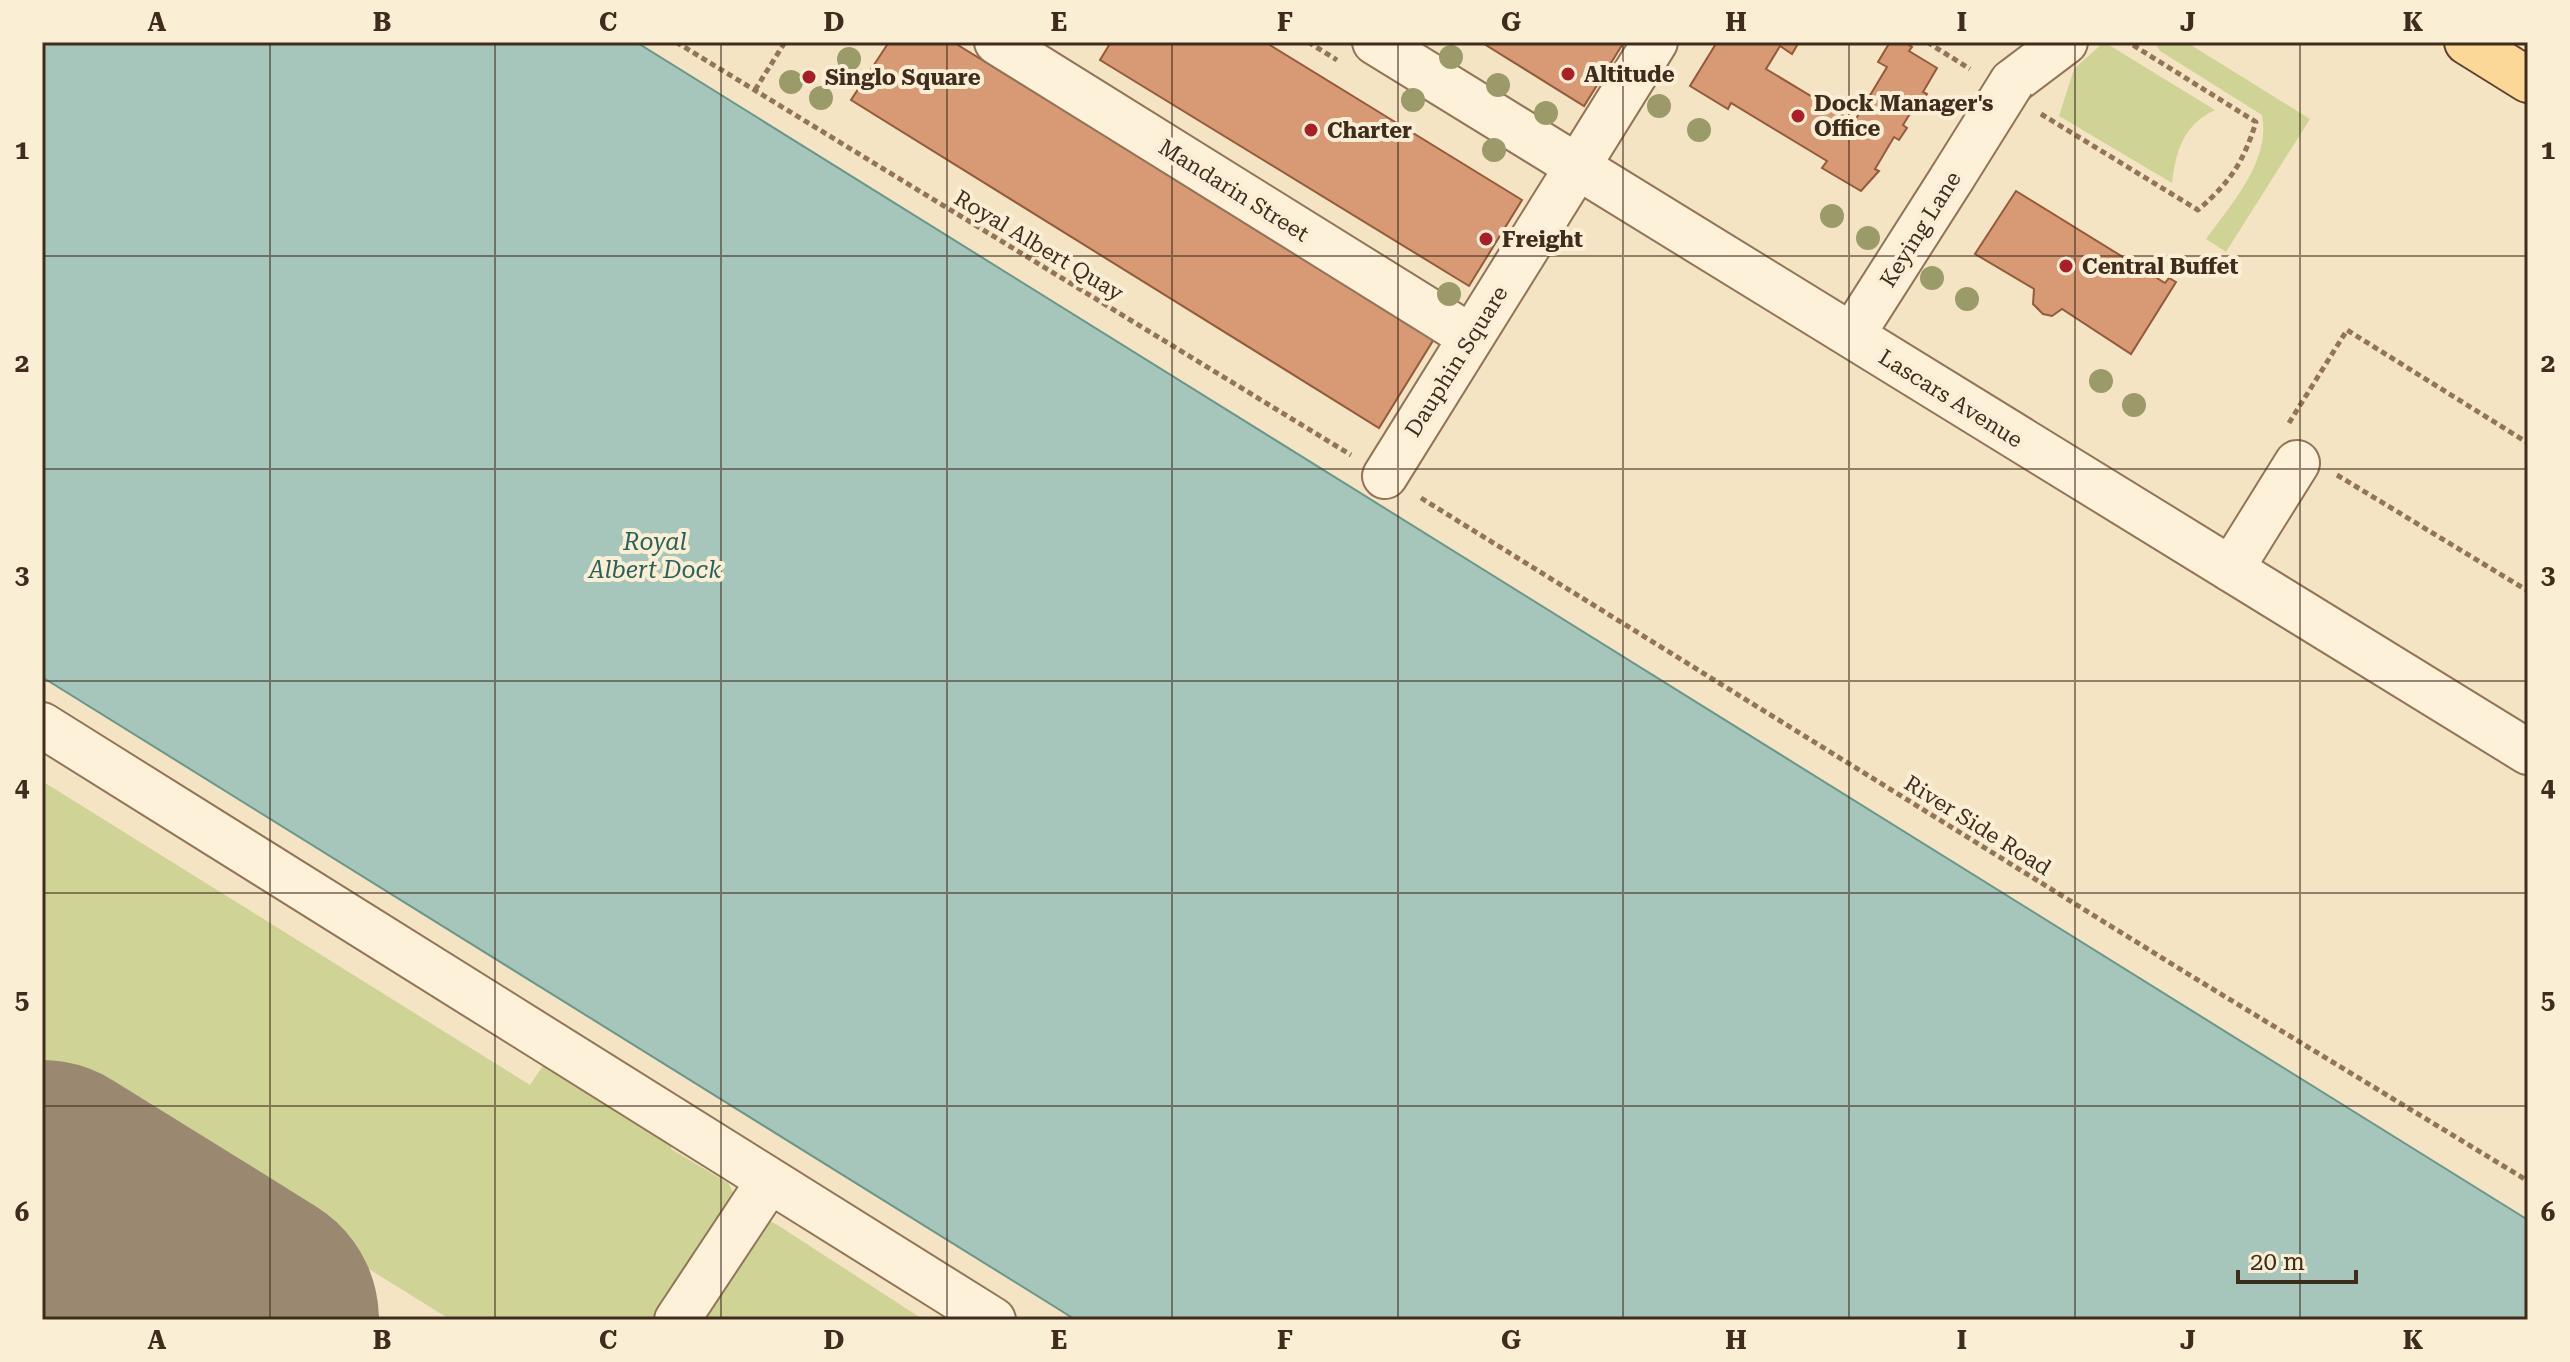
<svg xmlns="http://www.w3.org/2000/svg" width="2570" height="1362" viewBox="0 0 2570 1362" font-family="'Roboto Serif',serif">
	<style>
		.green { fill: #cfd496 }
		.water { fill: #a6c6bc; stroke: #6b968a; stroke-width: 2 }
		.lines { fill: none; stroke-linecap: round; stroke-linejoin: round }
		.runway { stroke: #9a8870; stroke-width: 268 }
		.building { fill: #d79a75; stroke: #945a3a; stroke-width: 2 }
		.minor-casing { stroke: #927457; stroke-width: 48 }
		.major-casing { stroke: #5f422c; stroke-width: 48 }
		.path { stroke: #927457; stroke-width: 5; stroke-dasharray: 6 4; stroke-linecap: butt }
		.minor { stroke: #fdf1d9; stroke-width: 44 }
		.major { stroke: #fbd898; stroke-width: 44 }
		.minor-bridge-casing { stroke: #927457; stroke-width: 48; stroke-linecap: butt }
		.minor-bridge { stroke: #fdf1d9; stroke-width: 44 }
		.tree { fill: #9b9b6a }
		.grid { fill: none; stroke: #402c1d; stroke-width: 2; stroke-opacity: 0.55 }
		.poi-dot { fill: #a91f25; stroke: #faeed5; stroke-width: 3 }
		.labels { text-anchor: middle; stroke-width: 8; stroke-linejoin: round; paint-order: stroke }
		.poi-label { font-size: 22px; font-weight: bold; fill: #402c1d; stroke: #faeed5; text-anchor: start }
		.street-label { font-size: 22px; fill: #402c1d; stroke: #faeed5 }
		.water-label { font-size: 24px; font-style: italic; fill: #2a615c; stroke: #faeed5 }
		.neatline { fill: none; stroke: #402c1d; stroke-width: 3 }
		.grid-label { font-size: 26px; text-anchor: middle; font-weight: bold; fill: #402c1d }
	</style>
	<rect width="100%" height="100%" fill="#f4e4c4"/>
	<g class="green">
		<path d="M2104,42l111,68c-32,15 -39,41 -43,73l-113,-67 15,-47z"/>
		<path d="M2154,42h32l124,77 -84,133 -20,-13c25,-35 65,-78 56,-124l-102,-64z"/>
		<polygon points="42,781 530,1085 544,1064 673,1135 671,1149 728,1183 738,1201 666,1320 451,1320 42,1066"/>
		<polygon points="768,1220 776,1224 924,1320 689,1320"/>
	</g>
	<polygon class="water" points="42,42 636,42 2528,1220 2528,1320 1076,1320 42,677"/>
	<g class="lines">
		<polyline class="runway" points="42,1194 245,1320"/>
	</g>
	<g class="building">
		<polygon points="889,42 953,42 1434,339 1379,428 851,100"/>
		<polygon points="1111,42 1265,42 1522,200 1469,286 1100,60"/>
		<polygon points="1481,42 1624,42 1584,106"/>
		<polygon points="1717,42 1799,42 1792,54 1780,46 1766,69 1854,122 1887,67 1878,62 1890,42 1904,42 1912,47 1909,51 1937,68 1923,92 1927,94 1920,106 1916,104 1903,125 1907,128 1899,140 1894,137 1875,169 1879,171 1861,191 1822,168 1827,161 1731,103 1728,109 1690,86"/>
		<polygon points="2016,191 2165,283 2169,278 2176,282 2131,354 2062,309 2052,316 2043,314 2033,304 2034,289 1975,254"/>
	</g>
	<g class="lines">
		<defs>
			<g id="minor">
				<polyline points="997,42 1471,337"/>
				<polyline points="1375,42 2528,752"/>
				<polyline points="2012,82 2065,42"/>
				<polyline points="1852,335 1952,178"/>
				<polyline points="1385,476 1655,42"/>
				<polyline points="2231,569 2297,463"/>
				<polyline points="42,725 993,1320"/>
				<polyline points="677,1320 769,1181"/>
			</g>
			<polyline id="major" points="2467,42 2528,80"/>
		</defs>
		<use href="#minor" class="minor-casing"/>
		<use href="#major" class="major-casing"/>
		<g class="path">
			<polyline points="676,42 1351,455"/>
			<polyline points="1308,42 1337,60"/>
			<polyline points="1927,42 1970,69"/>
			<polyline points="755,90 785,42"/>
			<path d="M2041,114l157,96c33,-29 45,-47 58,-88l-128,-80"/>
			<polyline points="2289,423 2347,330 2528,443"/>
			<polyline points="2337,475 2528,591"/>
			<polyline points="1421,498 2188,974 2528,1181"/>
		</g>
		<use href="#minor" class="minor"/>
		<use href="#major" class="major"/>
		<defs>
			<polyline id="minor-bridge" points="1952,178 2012,82"/>
		</defs>
		<use href="#minor-bridge" class="minor-bridge-casing"/>
		<use href="#minor-bridge" class="minor-bridge"/>
	</g>
	<g class="tree">
		<circle cx="1451" cy="57" r="12"/>
		<circle cx="849" cy="59" r="12"/>
		<circle cx="791" cy="82" r="12"/>
		<circle cx="1498" cy="85" r="12"/>
		<circle cx="821" cy="98" r="12"/>
		<circle cx="1413" cy="100" r="12"/>
		<circle cx="1659" cy="106" r="12"/>
		<circle cx="1546" cy="113" r="12"/>
		<circle cx="1699" cy="130" r="12"/>
		<circle cx="1494" cy="150" r="12"/>
		<circle cx="1832" cy="216" r="12"/>
		<circle cx="1868" cy="238" r="12"/>
		<circle cx="1932" cy="278" r="12"/>
		<circle cx="1449" cy="294" r="12"/>
		<circle cx="1967" cy="299" r="12"/>
		<circle cx="2101" cy="381" r="12"/>
		<circle cx="2134" cy="405" r="12"/>
	</g>
	<path class="grid" d="M270,42v1278M495,42v1278M721,42v1278M947,42v1278M1172,42v1278M1398,42v1278M1623,42v1278M1849,42v1278M2075,42v1278M2300,42v1278M42,256h2486M42,469h2486M42,681h2486M42,893h2486M42,1106h2486"/>
	<g class="poi-dot">
		<circle cx="1568" cy="74" r="8"/>
		<circle cx="809" cy="77" r="8"/>
		<circle cx="1798" cy="116" r="8"/>
		<circle cx="1311" cy="130" r="8"/>
		<circle cx="1486" cy="239" r="8"/>
		<circle cx="2066" cy="266" r="8"/>
	</g>
	<g class="labels">
		<g class="poi-label">
			<text x="1584" y="82">Altitude</text>
			<text x="825" y="85">Singlo Square</text>
			<text x="1814" y="111">Dock Manager's<tspan x="1814" dy="25">Office</tspan></text>
			<text x="1327" y="138">Charter</text>
			<text x="1502" y="247">Freight</text>
			<text x="2082" y="274">Central Buffet</text>
		</g>
		<g class="street-label">
			<text transform="translate(1234 190) rotate(32)" y="8">Mandarin Street</text>
			<text transform="translate(1920 229) rotate(-58)" y="8">Keying Lane</text>
			<text transform="translate(1039 245) rotate(31)" y="8">Royal Albert Quay</text>
			<text transform="translate(1456 361) rotate(-58)" y="8">Dauphin Square</text>
			<text transform="translate(1951 398) rotate(32)" y="8">Lascars Avenue</text>
			<text transform="translate(1978 825) rotate(32)" y="8">River Side Road</text>
		</g>
		<g class="water-label">
			<text x="655" y="550">Royal<tspan x="655" dy="28">Albert Dock</tspan></text>
		</g>
	</g>
	<rect width="2570" height="1362" fill="none" stroke="#faeed5" stroke-width="88"/>
	<path d="M2238 1270v12h118v-12" fill="none" stroke="#402c1d" stroke-width="4"/>
	<text x="2250" y="1270" font-size="24" fill="#402c1d" stroke="#faeed5" stroke-width="6" paint-order="stroke">20 m</text>
	<rect x="44" y="44" width="2482" height="1274" class="neatline"/>
	<g class="grid-label">
		<text x="157" y="31">A</text>
		<text x="382" y="31">B</text>
		<text x="608" y="31">C</text>
		<text x="834" y="31">D</text>
		<text x="1059" y="31">E</text>
		<text x="1285" y="31">F</text>
		<text x="1511" y="31">G</text>
		<text x="1736" y="31">H</text>
		<text x="1962" y="31">I</text>
		<text x="2188" y="31">J</text>
		<text x="2413" y="31">K</text>
		<text x="22" y="159">1</text>
		<text x="2548" y="159">1</text>
		<text x="22" y="372">2</text>
		<text x="2548" y="372">2</text>
		<text x="22" y="584">3</text>
		<text x="2548" y="584">3</text>
		<text x="22" y="796">4</text>
		<text x="2548" y="796">4</text>
		<text x="22" y="1009">5</text>
		<text x="2548" y="1009">5</text>
		<text x="22" y="1221">6</text>
		<text x="2548" y="1221">6</text>
		<text x="157" y="1349">A</text>
		<text x="382" y="1349">B</text>
		<text x="608" y="1349">C</text>
		<text x="834" y="1349">D</text>
		<text x="1059" y="1349">E</text>
		<text x="1285" y="1349">F</text>
		<text x="1511" y="1349">G</text>
		<text x="1736" y="1349">H</text>
		<text x="1962" y="1349">I</text>
		<text x="2188" y="1349">J</text>
		<text x="2413" y="1349">K</text>
	</g>
</svg>
